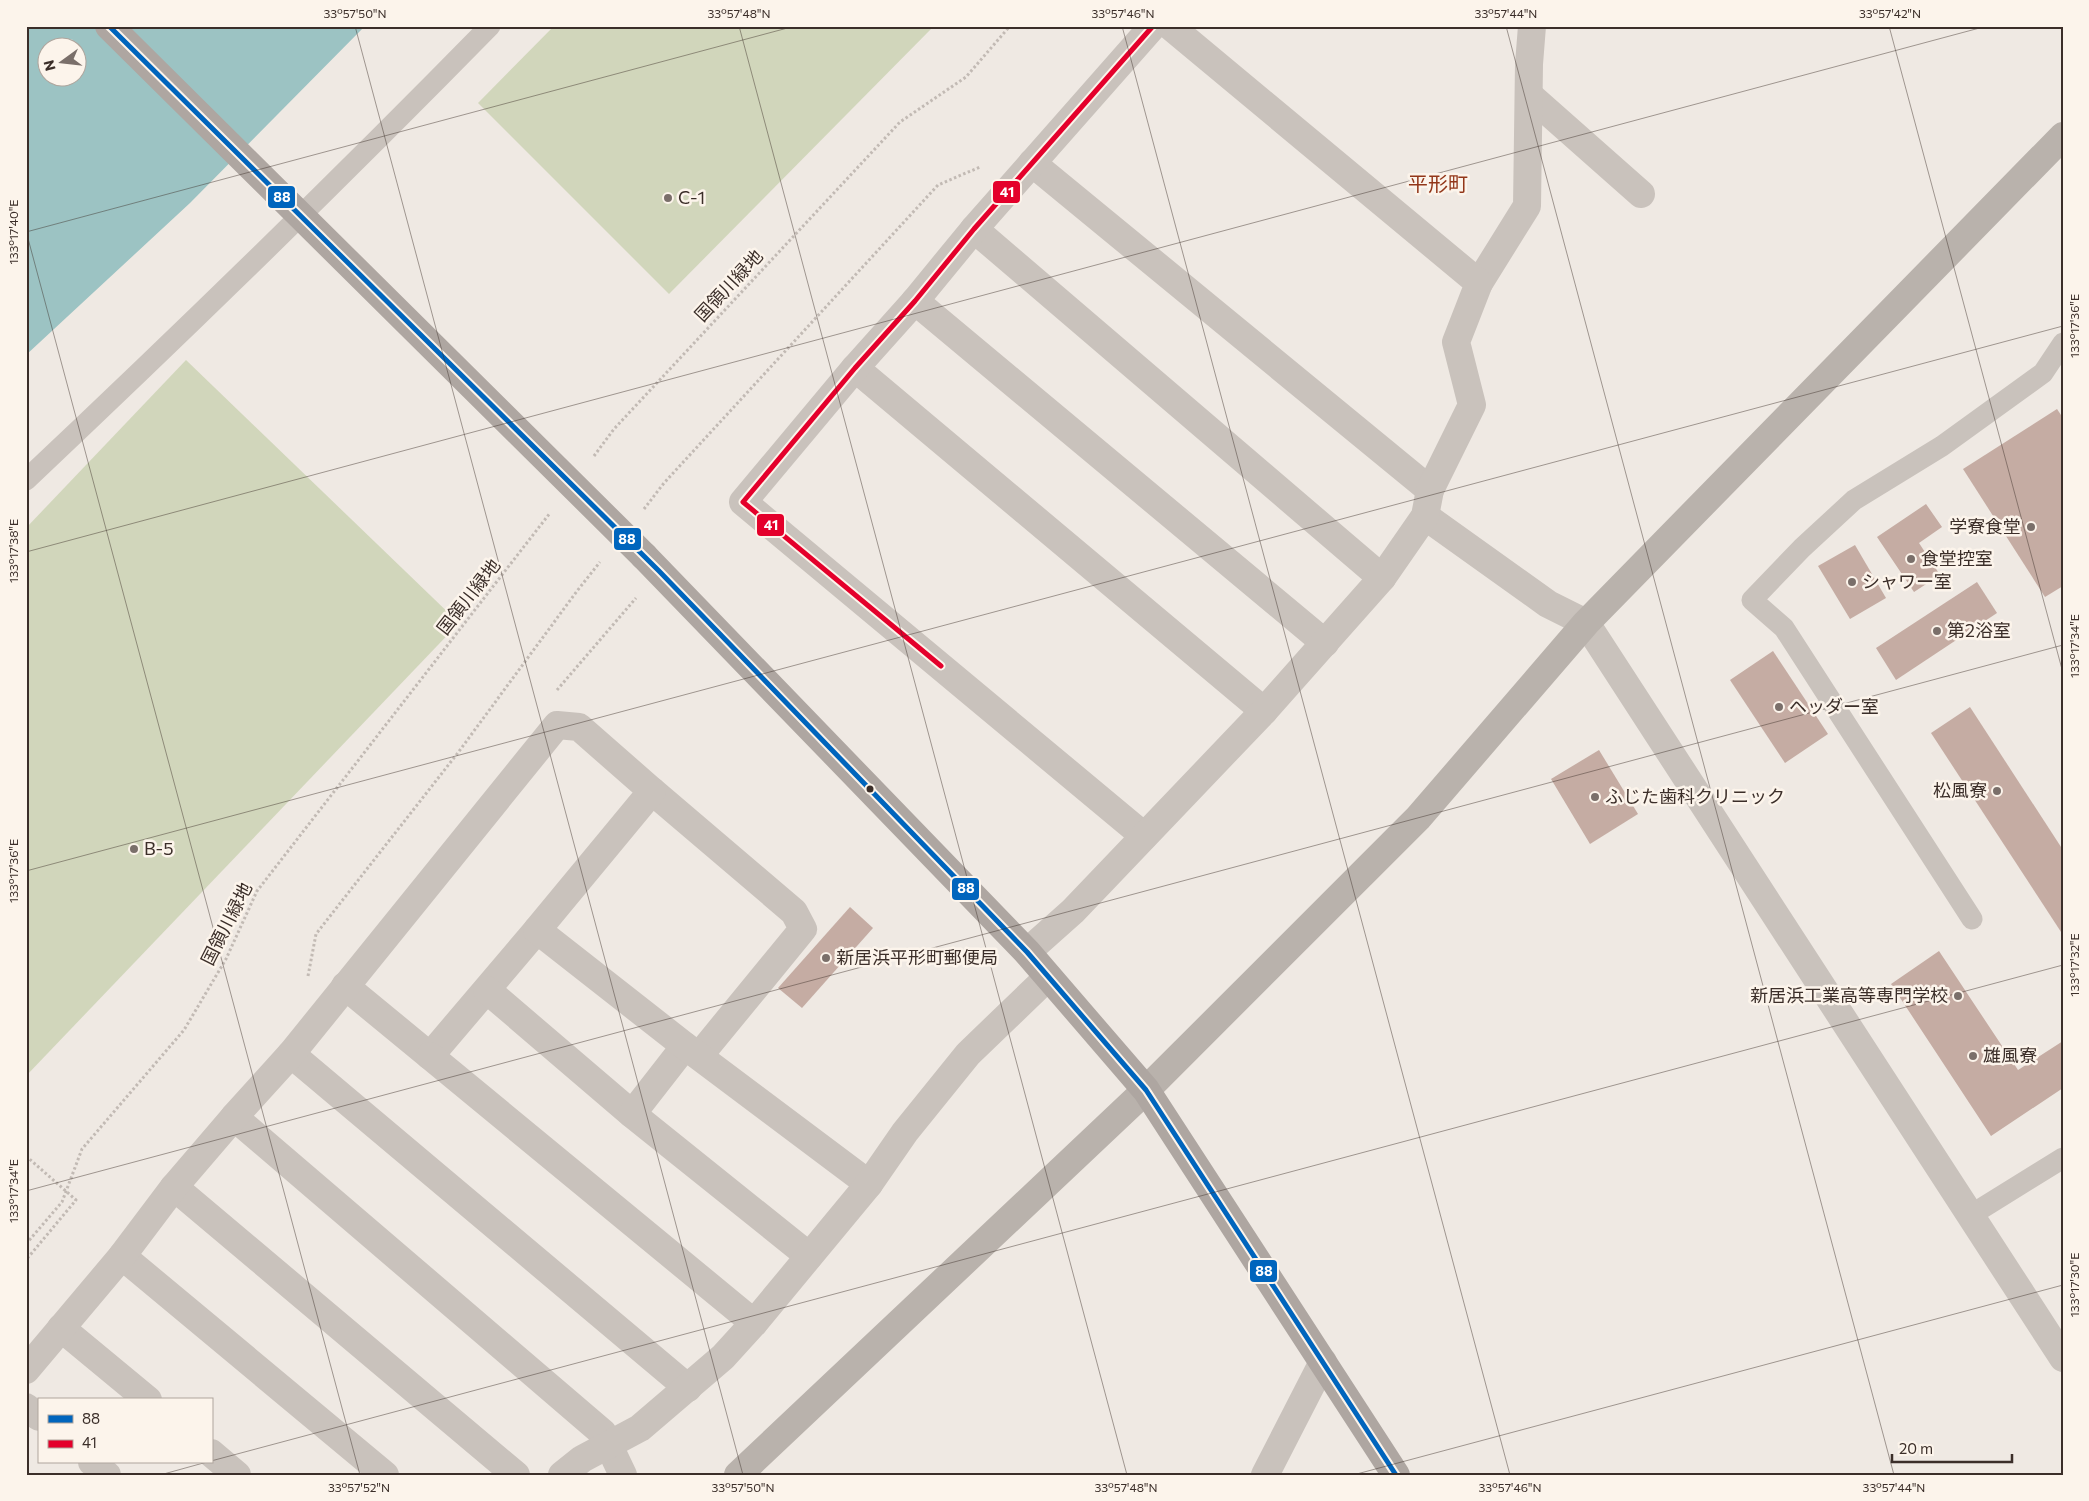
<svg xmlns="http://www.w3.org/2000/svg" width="2089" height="1501" viewBox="0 0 2089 1501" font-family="Commissioner,'Noto Sans JP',sans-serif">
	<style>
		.green { fill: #d1d6bb }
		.water { fill: #9cc3c3; fill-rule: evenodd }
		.building { fill: #c5aca3 }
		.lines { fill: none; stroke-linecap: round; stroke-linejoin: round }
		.path { stroke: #c2bab4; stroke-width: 3; stroke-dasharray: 2.5 2.5; stroke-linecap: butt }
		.lane { stroke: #c9c2bc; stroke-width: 21 }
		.street { stroke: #c9c2bc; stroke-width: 28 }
		.secondary { stroke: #b9b2ac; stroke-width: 28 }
		.primary { stroke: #aea6a1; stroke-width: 28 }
		.primary-bridge { stroke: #aea6a1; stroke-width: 28 }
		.bus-1-casing { stroke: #fcf4eb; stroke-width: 9 }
		.bus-2-casing { stroke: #fcf4eb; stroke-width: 9 }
		.bus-1 { stroke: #0065bd; stroke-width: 5 }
		.bus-2 { stroke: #e4002b; stroke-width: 5 }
		.ticks { fill: none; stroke: #3b2e29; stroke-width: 1; stroke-opacity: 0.45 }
		.poi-dot { fill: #7a6f6a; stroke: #fcf4eb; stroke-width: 2 }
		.bus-dot { fill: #3b2e29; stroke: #fcf4eb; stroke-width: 2 }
		.labels { text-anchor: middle; stroke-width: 5; stroke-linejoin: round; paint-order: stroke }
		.poi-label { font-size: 18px; fill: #3b2e29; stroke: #fcf4eb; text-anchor: start }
		.street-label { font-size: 18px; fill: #3b2e29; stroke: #fcf4eb }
		.quarter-label { font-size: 20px; fill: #923619; stroke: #fcf4eb }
		.line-badge { stroke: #fcf4eb; stroke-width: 2 }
		.badge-label { font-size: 14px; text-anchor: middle; font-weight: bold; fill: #fff }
		.neatline { fill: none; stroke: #3b2e29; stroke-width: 2 }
		.ticks-label { font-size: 12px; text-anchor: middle; fill: #3b2e29 }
	</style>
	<rect width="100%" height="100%" fill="#efe9e3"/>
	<g class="green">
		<polygon points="554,26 934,26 669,294 478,103"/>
		<polygon points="186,360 459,623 26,1076 26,528"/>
	</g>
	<path class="water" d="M26,26h339l-175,177 -164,152zM48,48h30v30h-30z"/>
	<g class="building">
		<polygon points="2057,409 2063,418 2063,586 2045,597 1963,469"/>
		<polygon points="1926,504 1942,527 1919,543 1940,575 1914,592 1877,537"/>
		<polygon points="1855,545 1886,598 1850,619 1818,566"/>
		<polygon points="1977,582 1997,613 1896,680 1876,648"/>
		<polygon points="1773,651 1828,734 1785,763 1730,680"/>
		<polygon points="1970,707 2063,850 2063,935 1931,733"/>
		<polygon points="1599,750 1638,814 1590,844 1551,779"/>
		<polygon points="850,907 873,928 802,1008 778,988"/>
		<polygon points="1939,951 2018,1070 2063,1041 2063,1088 1991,1136 1891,984"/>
	</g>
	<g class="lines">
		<g class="path">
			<polyline points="594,456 614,429 900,122 966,77 1010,26"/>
			<polyline points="644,509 664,483 938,185 980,167"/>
			<polyline points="557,690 636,598"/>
			<polyline points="308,976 316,934 457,754 577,591 600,562"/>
			<polyline points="26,1156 76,1200 26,1260"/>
			<polyline points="26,1244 62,1202 82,1149 184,1030 226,959 257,891 550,513"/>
		</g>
		<g class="lane">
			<path d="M26,480c158,-149 313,-300 464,-454"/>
			<polyline points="1972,919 1784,628 1752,600 1802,548 1854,500 1942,446 2043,373 2063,343"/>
			<polyline points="1971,1215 2063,1158"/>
		</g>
		<g class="street">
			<polyline points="1529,95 1641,194"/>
			<polyline points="1032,163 1430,490"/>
			<polyline points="974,229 1382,578"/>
			<polyline points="1479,283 1527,206 1529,64 1532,26"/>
			<polyline points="915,301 1325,643"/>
			<polyline points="855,368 1264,711"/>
			<polyline points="1425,516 1548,604 1586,623 2063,1358"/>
			<polyline points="652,791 794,912 803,929 699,1056"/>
			<polyline points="1144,836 743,502 855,368 915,301 974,229 1153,26"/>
			<polyline points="1027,952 1073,911 1264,711 1382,578 1425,516 1430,490 1472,405 1456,342 1479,283 1170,26"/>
			<polyline points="345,986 430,1056 537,930"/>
			<polyline points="487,990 632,1114 809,1256"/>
			<polyline points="291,1054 688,1388"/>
			<polyline points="430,1056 754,1323"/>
			<polyline points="632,1114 685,1046"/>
			<polyline points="234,1117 603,1433 623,1475"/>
			<polyline points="174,1187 516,1475"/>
			<polyline points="122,1256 385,1475"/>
			<polyline points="61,1328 148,1400"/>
			<polyline points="26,1370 122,1256 174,1187 234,1117 291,1054 557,725 579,727 652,791 537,930 685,1046 869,1184"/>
			<polyline points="26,1407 39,1417"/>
			<polyline points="211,1453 237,1475"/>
			<polyline points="92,1462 107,1475"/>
			<polyline points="562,1475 582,1459 640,1428 723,1357 754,1323 869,1184 905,1132 968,1054 1048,977"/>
			<polyline points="1265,1475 1323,1362"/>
		</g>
		<polyline class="secondary" points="738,1475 1146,1090 1418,818 1586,623 2063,136"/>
		<polyline class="primary" points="644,556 1027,952 1146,1090 1396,1475"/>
		<polyline class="primary-bridge" points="109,26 644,556"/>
		<defs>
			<polyline id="bus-1" points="109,26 659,571 1027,952 1146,1090 1396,1475"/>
			<polyline id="bus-2" points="941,666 743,502 855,368 915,301 974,229 1153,26"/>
		</defs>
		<use href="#bus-1" class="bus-1-casing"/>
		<use href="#bus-2" class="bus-2-casing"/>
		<use href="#bus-1" class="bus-1"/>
		<use href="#bus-2" class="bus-2"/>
	</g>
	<path class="ticks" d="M355,26l388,1449M739,26l388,1449M1122,26l388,1449M1506,26l388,1449M1889,26l174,647M26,231l334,1244M26,232l769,-206M26,552l1961,-526M26,871l2037,-545M26,1191l2037,-546M211,1461l1852,-496M160,1475l47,-13M1353,1475l710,-190"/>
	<g class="poi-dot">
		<circle cx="668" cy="198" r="5"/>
		<circle cx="2031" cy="527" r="5"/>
		<circle cx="1911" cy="559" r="5"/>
		<circle cx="1852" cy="582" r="5"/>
		<circle cx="1937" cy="631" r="5"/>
		<circle cx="1779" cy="707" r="5"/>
		<circle cx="1997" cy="791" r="5"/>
		<circle cx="1595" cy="797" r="5"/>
		<circle cx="134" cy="849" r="5"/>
		<circle cx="826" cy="958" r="5"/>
		<circle cx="1958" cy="996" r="5"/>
		<circle cx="1973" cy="1056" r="5"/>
	</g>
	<circle class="bus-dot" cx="870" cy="789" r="4.5"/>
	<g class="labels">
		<g class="poi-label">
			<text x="678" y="204">C-1</text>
			<text x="2021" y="533" text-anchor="end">学寮食堂</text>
			<text x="1921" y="565">食堂控室</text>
			<text x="1862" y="588">シャワー室</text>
			<text x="1947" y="637">第2浴室</text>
			<text x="1789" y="713">ヘッダー室</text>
			<text x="1987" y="797" text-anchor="end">松風寮</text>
			<text x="1605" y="803">ふじた歯科クリニック</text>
			<text x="144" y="855">B-5</text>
			<text x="836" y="964">新居浜平形町郵便局</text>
			<text x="1948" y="1002" text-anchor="end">新居浜工業高等専門学校</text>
			<text x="1983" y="1062">雄風寮</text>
		</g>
		<g class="street-label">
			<text transform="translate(729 286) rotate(-47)" y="6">国領川緑地</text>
			<text transform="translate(469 597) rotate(-52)" y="6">国領川緑地</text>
			<text transform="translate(227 924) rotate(-63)" y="6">国領川緑地</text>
		</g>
		<g class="quarter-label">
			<text x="1438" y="191">平形町</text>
		</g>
	</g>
	<g class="line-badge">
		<rect x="992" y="180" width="29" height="24" rx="5" fill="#e4002b"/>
		<rect x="267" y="185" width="29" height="24" rx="5" fill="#0065bd"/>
		<rect x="756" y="513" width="29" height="24" rx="5" fill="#e4002b"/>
		<rect x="613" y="527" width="29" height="24" rx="5" fill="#0065bd"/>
		<rect x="951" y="877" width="29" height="24" rx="5" fill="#0065bd"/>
		<rect x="1249" y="1259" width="29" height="24" rx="5" fill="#0065bd"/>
	</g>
	<g class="badge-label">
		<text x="1007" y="197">41</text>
		<text x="282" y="202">88</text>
		<text x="771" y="530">41</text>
		<text x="627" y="544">88</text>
		<text x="966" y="893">88</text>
		<text x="1264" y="1276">88</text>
	</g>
	<rect width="2089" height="1501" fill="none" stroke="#fcf4eb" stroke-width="55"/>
	<rect x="38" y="1398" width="175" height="65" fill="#fcf4eb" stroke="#afa59d"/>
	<rect x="48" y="1415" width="25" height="8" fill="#0065bd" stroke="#afa59d"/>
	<text x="82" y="1424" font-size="15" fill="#3b2e29">88</text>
	<rect x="48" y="1440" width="25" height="8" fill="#e4002b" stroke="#afa59d"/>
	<text x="82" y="1448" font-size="15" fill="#3b2e29">41</text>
	<g transform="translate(62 62) rotate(255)"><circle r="24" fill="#fcf4eb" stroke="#afa59d"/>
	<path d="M0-4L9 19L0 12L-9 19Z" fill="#7a6f6a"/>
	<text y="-8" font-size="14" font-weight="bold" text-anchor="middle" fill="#3b2e29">N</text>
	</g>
	<path d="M1892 1454v8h120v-8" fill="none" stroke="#3b2e29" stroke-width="2.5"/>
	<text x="1899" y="1454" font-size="15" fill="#3b2e29" stroke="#fcf4eb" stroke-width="4" paint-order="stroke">20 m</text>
	<rect x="28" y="28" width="2034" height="1446" class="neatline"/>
	<g class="ticks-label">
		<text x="355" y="18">33°57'50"N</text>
		<text x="739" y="18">33°57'48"N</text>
		<text x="1123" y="18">33°57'46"N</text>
		<text x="1506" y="18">33°57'44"N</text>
		<text x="1890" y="18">33°57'42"N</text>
		<text transform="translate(14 232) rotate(-90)" y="4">133°17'40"E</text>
		<text transform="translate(2075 326) rotate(-90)" y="4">133°17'36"E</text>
		<text transform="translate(14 551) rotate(-90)" y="4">133°17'38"E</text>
		<text transform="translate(2075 646) rotate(-90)" y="4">133°17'34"E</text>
		<text transform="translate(14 871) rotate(-90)" y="4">133°17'36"E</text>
		<text transform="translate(2075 965) rotate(-90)" y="4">133°17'32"E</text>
		<text transform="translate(14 1191) rotate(-90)" y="4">133°17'34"E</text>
		<text transform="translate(2075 1285) rotate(-90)" y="4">133°17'30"E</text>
		<text x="359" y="1492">33°57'52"N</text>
		<text x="743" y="1492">33°57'50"N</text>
		<text x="1126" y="1492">33°57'48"N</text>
		<text x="1510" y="1492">33°57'46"N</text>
		<text x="1894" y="1492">33°57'44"N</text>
	</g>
</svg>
